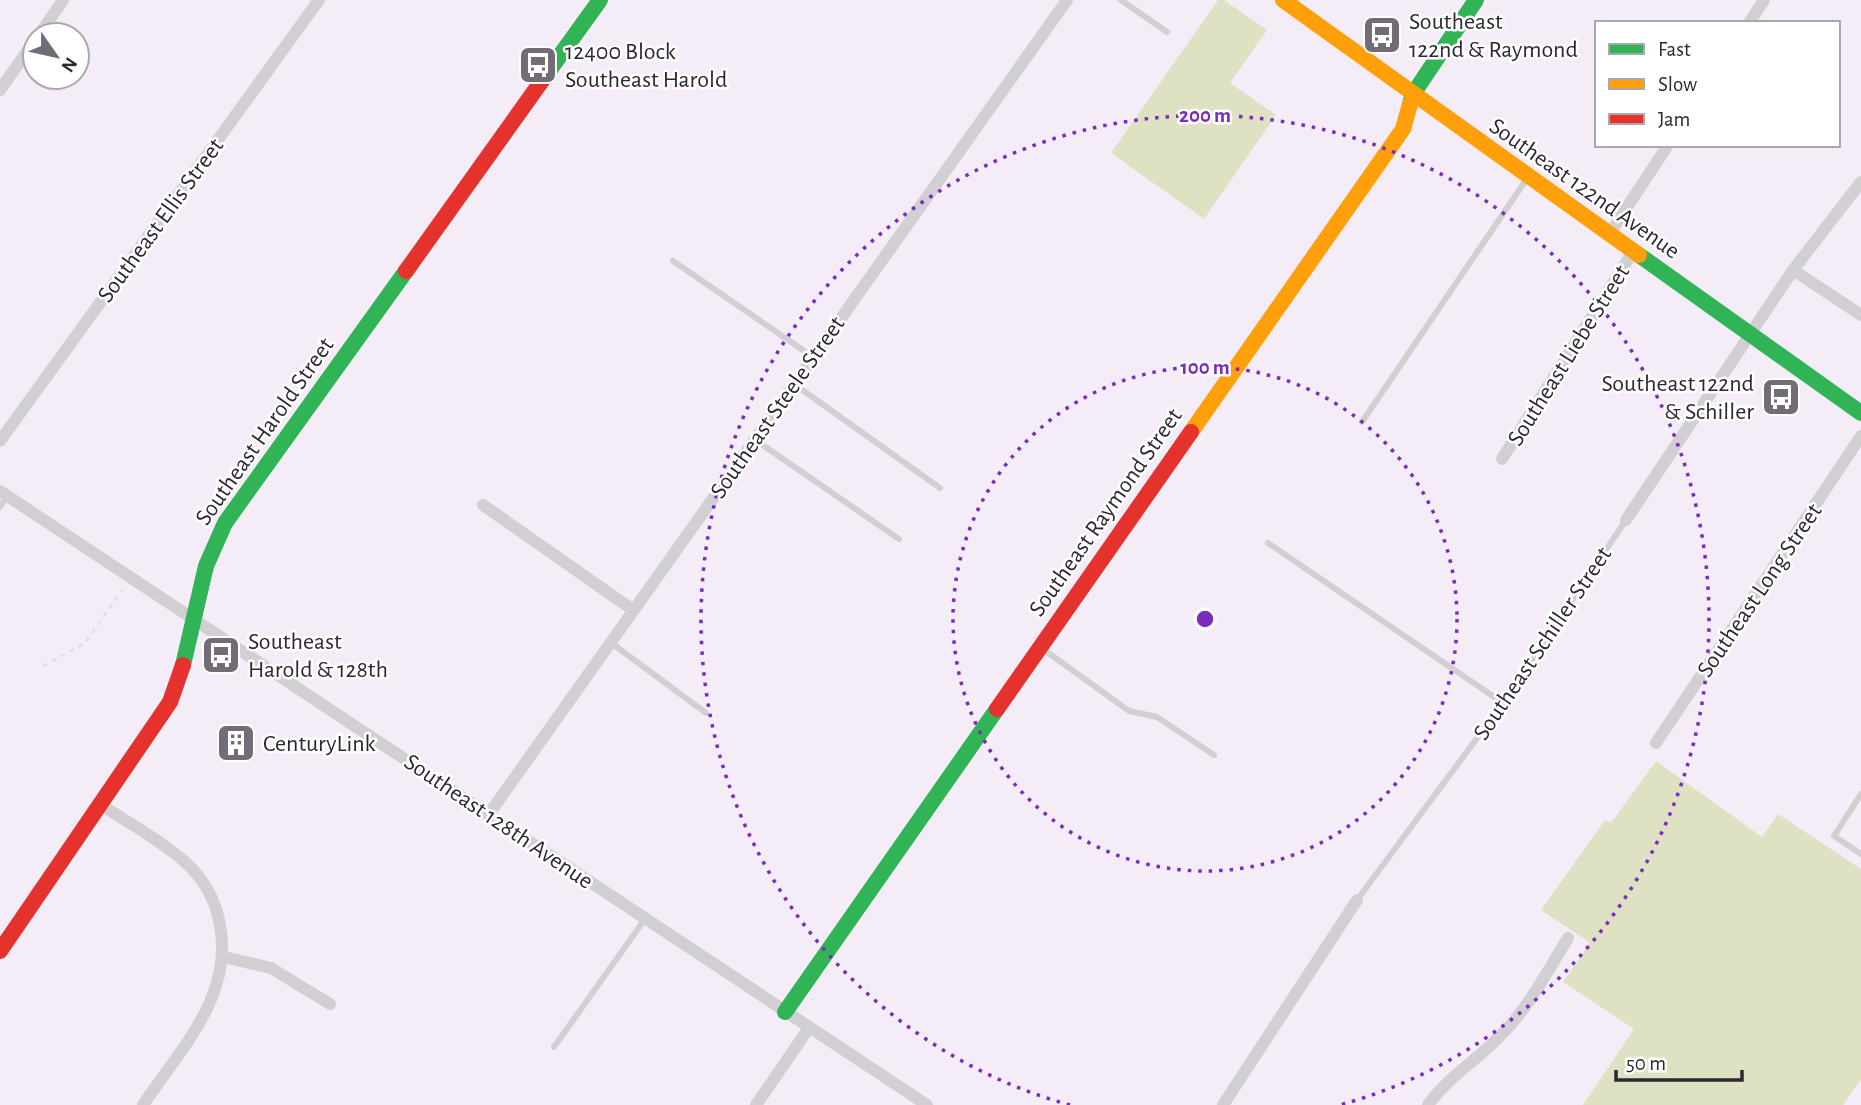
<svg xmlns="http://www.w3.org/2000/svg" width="1861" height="1105" viewBox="0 0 1861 1105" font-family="'Alegreya Sans',sans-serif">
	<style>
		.green { fill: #dfe1c3 }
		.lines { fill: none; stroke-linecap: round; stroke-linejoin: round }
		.path { stroke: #e0dee1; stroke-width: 2.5; stroke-dasharray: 5 5; stroke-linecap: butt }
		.lane { stroke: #d2cfd3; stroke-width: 6 }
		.street { stroke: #d2cfd3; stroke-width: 12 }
		.fast { stroke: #30b455; stroke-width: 16 }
		.slow { stroke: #ff9f0a; stroke-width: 16 }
		.jam { stroke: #e5322d; stroke-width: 16 }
		.ring { fill: none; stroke: #7b2cbf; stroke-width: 3.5; stroke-dasharray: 3.5 7 }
		.labels { text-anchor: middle; stroke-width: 5; stroke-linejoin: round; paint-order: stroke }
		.poi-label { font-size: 24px; fill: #2e2631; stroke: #fff; text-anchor: start }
		.street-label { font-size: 24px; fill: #2e2631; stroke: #fff }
		.centre { fill: #7b2cbf; stroke: #fff; stroke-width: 3.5 }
		.ring-label { font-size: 21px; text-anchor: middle; font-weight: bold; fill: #7b2cbf; stroke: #fff; stroke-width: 5; stroke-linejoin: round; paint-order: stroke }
	</style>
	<rect width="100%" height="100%" fill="#f4edf8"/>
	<g class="green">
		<polygon points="1218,0 1224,0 1267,30 1230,83 1276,115 1204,219 1111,153"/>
		<polygon points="1656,761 1762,837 1778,814 1861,869 1861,1079 1843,1105 1583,1105 1634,1029 1563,982 1590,943 1541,910 1605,820 1611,823"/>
	</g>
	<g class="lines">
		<polyline class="path" points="43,666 85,643 122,590"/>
		<g class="lane">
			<polyline points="1121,0 1167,32"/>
			<polyline points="673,261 813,357"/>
			<polyline points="794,384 940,488"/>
			<polyline points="1362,422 1528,177"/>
			<polyline points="754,439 899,539"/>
			<polyline points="0,507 7,496"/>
			<polyline points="1268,543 1503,703"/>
			<polyline points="610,642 706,713"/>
			<polyline points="1043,649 1129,711 1157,717 1214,755"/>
			<polyline points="1861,794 1834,836 1861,854"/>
			<polyline points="1357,900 1503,703 1626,520"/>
			<polyline points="554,1047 645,919"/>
		</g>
		<g class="street">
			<polyline points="1749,23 1764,0"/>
			<polyline points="39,35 63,0"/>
			<polyline points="0,90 35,40"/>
			<polyline points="1610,233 1668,145"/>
			<polyline points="1793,270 1861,315"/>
			<polyline points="0,441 319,0"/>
			<polyline points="1502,459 1634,250"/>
			<polyline points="0,491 927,1105"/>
			<polyline points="483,505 633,610"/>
			<polyline points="1626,520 1793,270 1861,182"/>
			<polyline points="1656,743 1861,436"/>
			<path d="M101,805c28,18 59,35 84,57 18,16 29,35 34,58 17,74 -38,128 -76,185"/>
			<polyline points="489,814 1067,0"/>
			<polyline points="224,957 271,968 330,1004"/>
			<polyline points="756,1105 809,1028"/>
			<polyline points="1223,1105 1357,900"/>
			<path d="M1428,1105c20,-28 48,-44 71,-68 29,-28 48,-65 69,-99"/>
		</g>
		<g class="fast">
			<polyline points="546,75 600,0"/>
			<polyline points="1410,104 1413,94 1476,0"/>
			<polyline points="1639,255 1861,413"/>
			<polyline points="183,665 206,566 225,523 406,271"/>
			<polyline points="785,1012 997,709"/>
		</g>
		<g class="slow">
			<polyline points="1283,0 1639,255"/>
			<polyline points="1191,432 1403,129 1410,104"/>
		</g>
		<g class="jam">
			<polyline points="406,271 546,75"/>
			<polyline points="997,709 1191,432"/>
			<polyline points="0,951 170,702 183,665"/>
		</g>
	</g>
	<g class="ring">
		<circle cx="1205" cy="619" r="252"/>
		<path d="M1070 1105A504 504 0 1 1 1340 1105"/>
	</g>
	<defs>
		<symbol id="bus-square" viewBox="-11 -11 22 22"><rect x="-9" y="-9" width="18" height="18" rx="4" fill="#736c77" stroke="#fff"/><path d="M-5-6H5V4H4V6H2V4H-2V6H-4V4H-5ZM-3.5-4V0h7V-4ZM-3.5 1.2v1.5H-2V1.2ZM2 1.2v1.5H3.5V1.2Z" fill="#fff"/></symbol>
		<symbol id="building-square" viewBox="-11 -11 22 22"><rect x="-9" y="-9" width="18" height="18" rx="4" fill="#736c77" stroke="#fff"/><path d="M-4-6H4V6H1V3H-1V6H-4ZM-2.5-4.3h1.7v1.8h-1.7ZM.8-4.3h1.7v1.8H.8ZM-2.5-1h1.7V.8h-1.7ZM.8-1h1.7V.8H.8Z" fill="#fff"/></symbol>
	</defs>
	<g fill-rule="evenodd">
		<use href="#bus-square" x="1360" y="13" width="44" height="44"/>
		<use href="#bus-square" x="516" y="43" width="44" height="44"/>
		<use href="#bus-square" x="1759" y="375" width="44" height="44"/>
		<use href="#bus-square" x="199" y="633" width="44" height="44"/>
		<use href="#building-square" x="214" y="721" width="44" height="44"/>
	</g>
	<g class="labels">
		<g class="poi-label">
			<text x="1409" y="29">Southeast<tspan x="1409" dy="28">122nd &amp; Raymond</tspan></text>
			<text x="565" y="59">12400 Block<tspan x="565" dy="28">Southeast Harold</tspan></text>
			<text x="1754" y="391" text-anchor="end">Southeast 122nd<tspan x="1754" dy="28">&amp; Schiller</tspan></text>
			<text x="248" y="649">Southeast<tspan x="248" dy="28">Harold &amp; 128th</tspan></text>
			<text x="263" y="751">CenturyLink</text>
		</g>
		<g class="street-label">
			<text transform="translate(1585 188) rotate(35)" y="8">Southeast 122nd Avenue</text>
			<text transform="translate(160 220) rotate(-54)" y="8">Southeast Ellis Street</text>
			<text transform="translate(1568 355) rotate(-58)" y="8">Southeast Liebe Street</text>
			<text transform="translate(777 407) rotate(-55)" y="8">Southeast Steele Street</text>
			<text transform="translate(264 431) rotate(-55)" y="8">Southeast Harold Street</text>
			<text transform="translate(1105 512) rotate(-55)" y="8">Southeast Raymond Street</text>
			<text transform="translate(1759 590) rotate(-56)" y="8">Southeast Long Street</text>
			<text transform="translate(1542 643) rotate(-56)" y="8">Southeast Schiller Street</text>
			<text transform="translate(499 821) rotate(34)" y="8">Southeast 128th Avenue</text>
		</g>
	</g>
	<circle cx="1205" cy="619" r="10" class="centre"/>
	<g class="ring-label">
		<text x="1205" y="122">200 m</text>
		<text x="1205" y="374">100 m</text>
	</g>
	<rect x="1595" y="21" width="245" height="126" fill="#ffffff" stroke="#aba8ad" stroke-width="2"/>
	<rect x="1609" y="44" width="35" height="10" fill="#30b455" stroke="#aba8ad" stroke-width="2"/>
	<text x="1658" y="56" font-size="21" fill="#2e2631">Fast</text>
	<rect x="1609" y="79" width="35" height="10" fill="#ff9f0a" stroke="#aba8ad" stroke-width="2"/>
	<text x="1658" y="91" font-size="21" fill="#2e2631">Slow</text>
	<rect x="1609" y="114" width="35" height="10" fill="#e5322d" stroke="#aba8ad" stroke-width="2"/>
	<text x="1658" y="126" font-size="21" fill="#2e2631">Jam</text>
	<g transform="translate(56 56) rotate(124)"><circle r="33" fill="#ffffff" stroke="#aba8ad" stroke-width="2"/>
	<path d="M0-5L12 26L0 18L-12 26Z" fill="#736c77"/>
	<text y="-10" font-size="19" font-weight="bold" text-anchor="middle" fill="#2e2631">N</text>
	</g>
	<path d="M1616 1070v10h126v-10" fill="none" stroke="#2e2631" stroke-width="3.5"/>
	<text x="1626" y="1070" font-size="21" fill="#2e2631" stroke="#ffffff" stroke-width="5" paint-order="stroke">50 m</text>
</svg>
